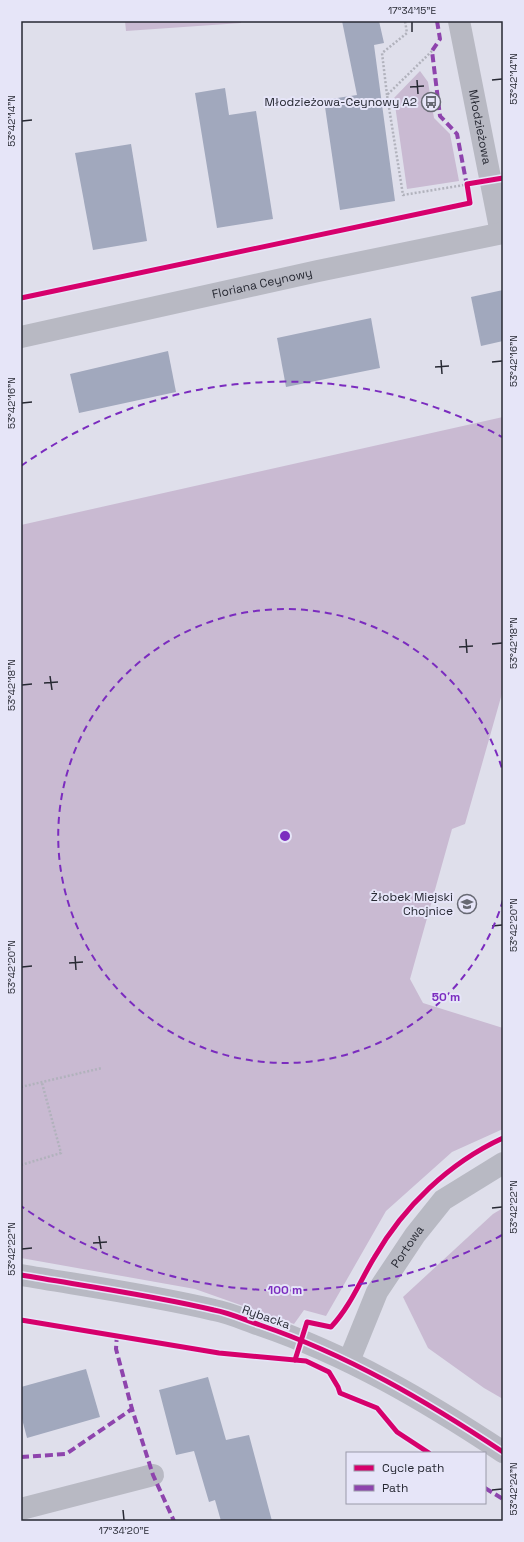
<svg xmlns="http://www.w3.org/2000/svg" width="524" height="1542" viewBox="0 0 524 1542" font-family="'Space Grotesk',sans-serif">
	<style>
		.green { fill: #c9bad2 }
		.building { fill: #a1a8bd }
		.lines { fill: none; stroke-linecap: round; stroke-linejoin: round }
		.path { stroke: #b1b2bc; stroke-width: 2.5; stroke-dasharray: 2 2; stroke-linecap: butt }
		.minor { stroke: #b8b9c3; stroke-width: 22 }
		.quiet { stroke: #8e44ad; stroke-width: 4; stroke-dasharray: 8 4; stroke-linecap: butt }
		.cycleway-casing { stroke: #e6e5f8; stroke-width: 8 }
		.cycleway { stroke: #d6006c; stroke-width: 5 }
		.ticks { fill: none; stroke: #272933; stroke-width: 1.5 }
		.ring { fill: none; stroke: #7b2cbf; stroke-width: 2; stroke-dasharray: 7 5 }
		.labels { text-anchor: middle; stroke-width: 4; stroke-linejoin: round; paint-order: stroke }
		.poi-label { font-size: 12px; fill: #272933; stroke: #e6e5f8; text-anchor: end }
		.street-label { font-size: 12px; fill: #272933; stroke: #e6e5f8 }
		.centre { fill: #7b2cbf; stroke: #e6e5f8; stroke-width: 2 }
		.ring-label { font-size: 12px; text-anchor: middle; font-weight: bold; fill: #7b2cbf; stroke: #e6e5f8; stroke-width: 4; stroke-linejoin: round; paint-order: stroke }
		.neatline { fill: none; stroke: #272933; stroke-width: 1.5 }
		.ticks-label { font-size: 10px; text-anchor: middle; fill: #272933 }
	</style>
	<rect width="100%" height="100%" fill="#dfdfeb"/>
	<g class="green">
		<polygon points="125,21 241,21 241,23 126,31"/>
		<polygon points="420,71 428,82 434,118 450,134 459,181 407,189 394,98"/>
		<polygon points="503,417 503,690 465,824 452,829 410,979 423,1003 503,1028 503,1129 452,1152 386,1211 326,1316 304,1310 294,1324 195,1289 21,1258 21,525"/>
		<polygon points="503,1208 503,1399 484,1388 428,1348 403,1297 493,1214"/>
	</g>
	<g class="building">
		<polygon points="342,21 379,21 384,43 374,45 395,201 340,210 324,100 357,95"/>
		<polygon points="225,88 229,115 256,111 273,219 217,228 195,93"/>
		<polygon points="131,144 147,241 93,250 75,153"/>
		<polygon points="503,290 503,341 481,346 471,297"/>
		<polygon points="371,318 380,368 286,387 277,338"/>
		<polygon points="168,351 176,392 79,413 70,374"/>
		<polygon points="86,1369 100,1417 27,1438 21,1415 21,1387"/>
		<polygon points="208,1377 226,1440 249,1435 272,1521 221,1521 215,1500 209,1502 194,1451 176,1455 159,1390"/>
	</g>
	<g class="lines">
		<g class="path">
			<polyline points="432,51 387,95 403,195 464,185"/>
			<polyline points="387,95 382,53 407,33 405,21"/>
			<polyline points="21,1087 102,1068"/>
			<polyline points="21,1165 61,1153 42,1083"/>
		</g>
		<g class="minor">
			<path id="s1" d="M459,21l42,212"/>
			<path id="s2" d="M21,337l297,-66 185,-38"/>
			<path d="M21,1275c64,11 130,20 193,35 16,3 31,10 46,15 88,30 166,76 243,127"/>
			<path id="s3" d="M349,1361l28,-69 38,-57 28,-35 60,-37"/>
			<polyline points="21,1509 153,1475"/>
		</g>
		<g class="quiet">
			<polyline points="437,21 440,39 432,51 440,116 457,134 467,186"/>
			<polyline points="117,1334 116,1349 132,1409"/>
			<polyline points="21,1457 66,1454 132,1409 153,1475 174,1521"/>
			<polyline points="485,1488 503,1499"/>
		</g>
		<defs>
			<g id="cycleway">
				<polyline points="21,298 470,203 467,184 503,178"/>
				<path d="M21,1275c64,11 130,20 193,35 16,3 31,10 46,15 88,30 166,76 243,127"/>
				<polyline points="21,1320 219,1353 306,1361 329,1372 338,1387 340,1393 377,1408 397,1432 429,1453"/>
				<path d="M295,1360l12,-38 24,5c19,-20 29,-46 43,-69 30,-52 75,-95 129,-120"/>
			</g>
		</defs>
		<use href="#cycleway" class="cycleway-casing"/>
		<use href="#cycleway" class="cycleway"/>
	</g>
	<path class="ticks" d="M412,22v10M417,80l1,14M492,80l10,-1M410,87l14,-1M22,121l10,-1M441,360l1,14M492,362l10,-1M435,367l14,-1M22,403l10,-1M466,639l1,14M492,644l10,-1M459,647l14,-1M50,676l2,14M44,683l14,-1M22,685l10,-1M492,926l10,-1M75,956l1,14M69,963l14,-1M22,967l10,-1M492,1208l10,-1M99,1236l2,13M93,1243l14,-1M22,1249l10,-1M492,1490l10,-1M123,1510l1,10"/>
	<g class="ring">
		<path d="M503 900A227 227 0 1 1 503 772"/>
		<path d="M502 1235A454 454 0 0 1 21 1206M21 466A454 454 0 0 1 502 437"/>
	</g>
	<defs>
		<symbol id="bus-ring" viewBox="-11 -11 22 22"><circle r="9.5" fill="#e6e5f8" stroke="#676973" stroke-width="1.5"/><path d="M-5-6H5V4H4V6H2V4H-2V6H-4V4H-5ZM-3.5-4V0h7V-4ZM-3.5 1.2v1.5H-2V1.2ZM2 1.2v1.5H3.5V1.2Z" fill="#676973"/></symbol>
		<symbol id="school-ring" viewBox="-11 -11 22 22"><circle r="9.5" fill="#e6e5f8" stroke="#676973" stroke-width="1.5"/><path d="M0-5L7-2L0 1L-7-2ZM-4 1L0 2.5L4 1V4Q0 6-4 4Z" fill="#676973"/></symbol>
	</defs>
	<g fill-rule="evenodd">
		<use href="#bus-ring" x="420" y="91" width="22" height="22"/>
		<use href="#school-ring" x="456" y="893" width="22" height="22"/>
	</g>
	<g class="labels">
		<g class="poi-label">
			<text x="417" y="106">Młodzieżowa-Ceynowy A2</text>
			<text x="453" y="901">Żłobek Miejski<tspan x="453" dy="14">Chojnice</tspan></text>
		</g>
		<g class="street-label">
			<text dy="4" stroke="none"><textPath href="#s1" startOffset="108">Młodzieżowa</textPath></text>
			<text dy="4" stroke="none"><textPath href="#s2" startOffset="247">Floriana Ceynowy</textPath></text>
			<text dy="4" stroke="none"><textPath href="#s3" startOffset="129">Portowa</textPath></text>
			<text transform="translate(266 1317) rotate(19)" y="4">Rybacka</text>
		</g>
	</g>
	<circle cx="285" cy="836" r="6" class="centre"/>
	<g class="ring-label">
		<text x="446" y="1001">50 m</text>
		<text x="285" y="1294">100 m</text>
	</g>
	<rect width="524" height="1542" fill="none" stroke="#e6e5f8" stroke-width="44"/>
	<rect x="346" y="1452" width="140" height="52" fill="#e6e5f8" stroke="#9a9aa9"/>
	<rect x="354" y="1465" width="20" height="6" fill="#d6006c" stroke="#9a9aa9"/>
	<text x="382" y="1472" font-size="12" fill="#272933">Cycle path</text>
	<rect x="354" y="1485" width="20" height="6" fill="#8e44ad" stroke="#9a9aa9"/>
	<text x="382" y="1492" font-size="12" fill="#272933">Path</text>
	<rect x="22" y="22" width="480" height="1498" class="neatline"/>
	<g class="ticks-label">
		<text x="412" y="14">17°34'15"E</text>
		<text transform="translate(513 79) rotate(-90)" y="4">53°42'14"N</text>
		<text transform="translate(11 121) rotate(-90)" y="4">53°42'14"N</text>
		<text transform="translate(513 361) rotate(-90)" y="4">53°42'16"N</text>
		<text transform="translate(11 403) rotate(-90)" y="4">53°42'16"N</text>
		<text transform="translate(513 643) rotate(-90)" y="4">53°42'18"N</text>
		<text transform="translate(11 685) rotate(-90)" y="4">53°42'18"N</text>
		<text transform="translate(513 925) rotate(-90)" y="4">53°42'20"N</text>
		<text transform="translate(11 967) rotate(-90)" y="4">53°42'20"N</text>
		<text transform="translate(513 1207) rotate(-90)" y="4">53°42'22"N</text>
		<text transform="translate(11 1249) rotate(-90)" y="4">53°42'22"N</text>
		<text transform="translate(513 1489) rotate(-90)" y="4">53°42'24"N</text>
		<text x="124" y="1534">17°34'20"E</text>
	</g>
</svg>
